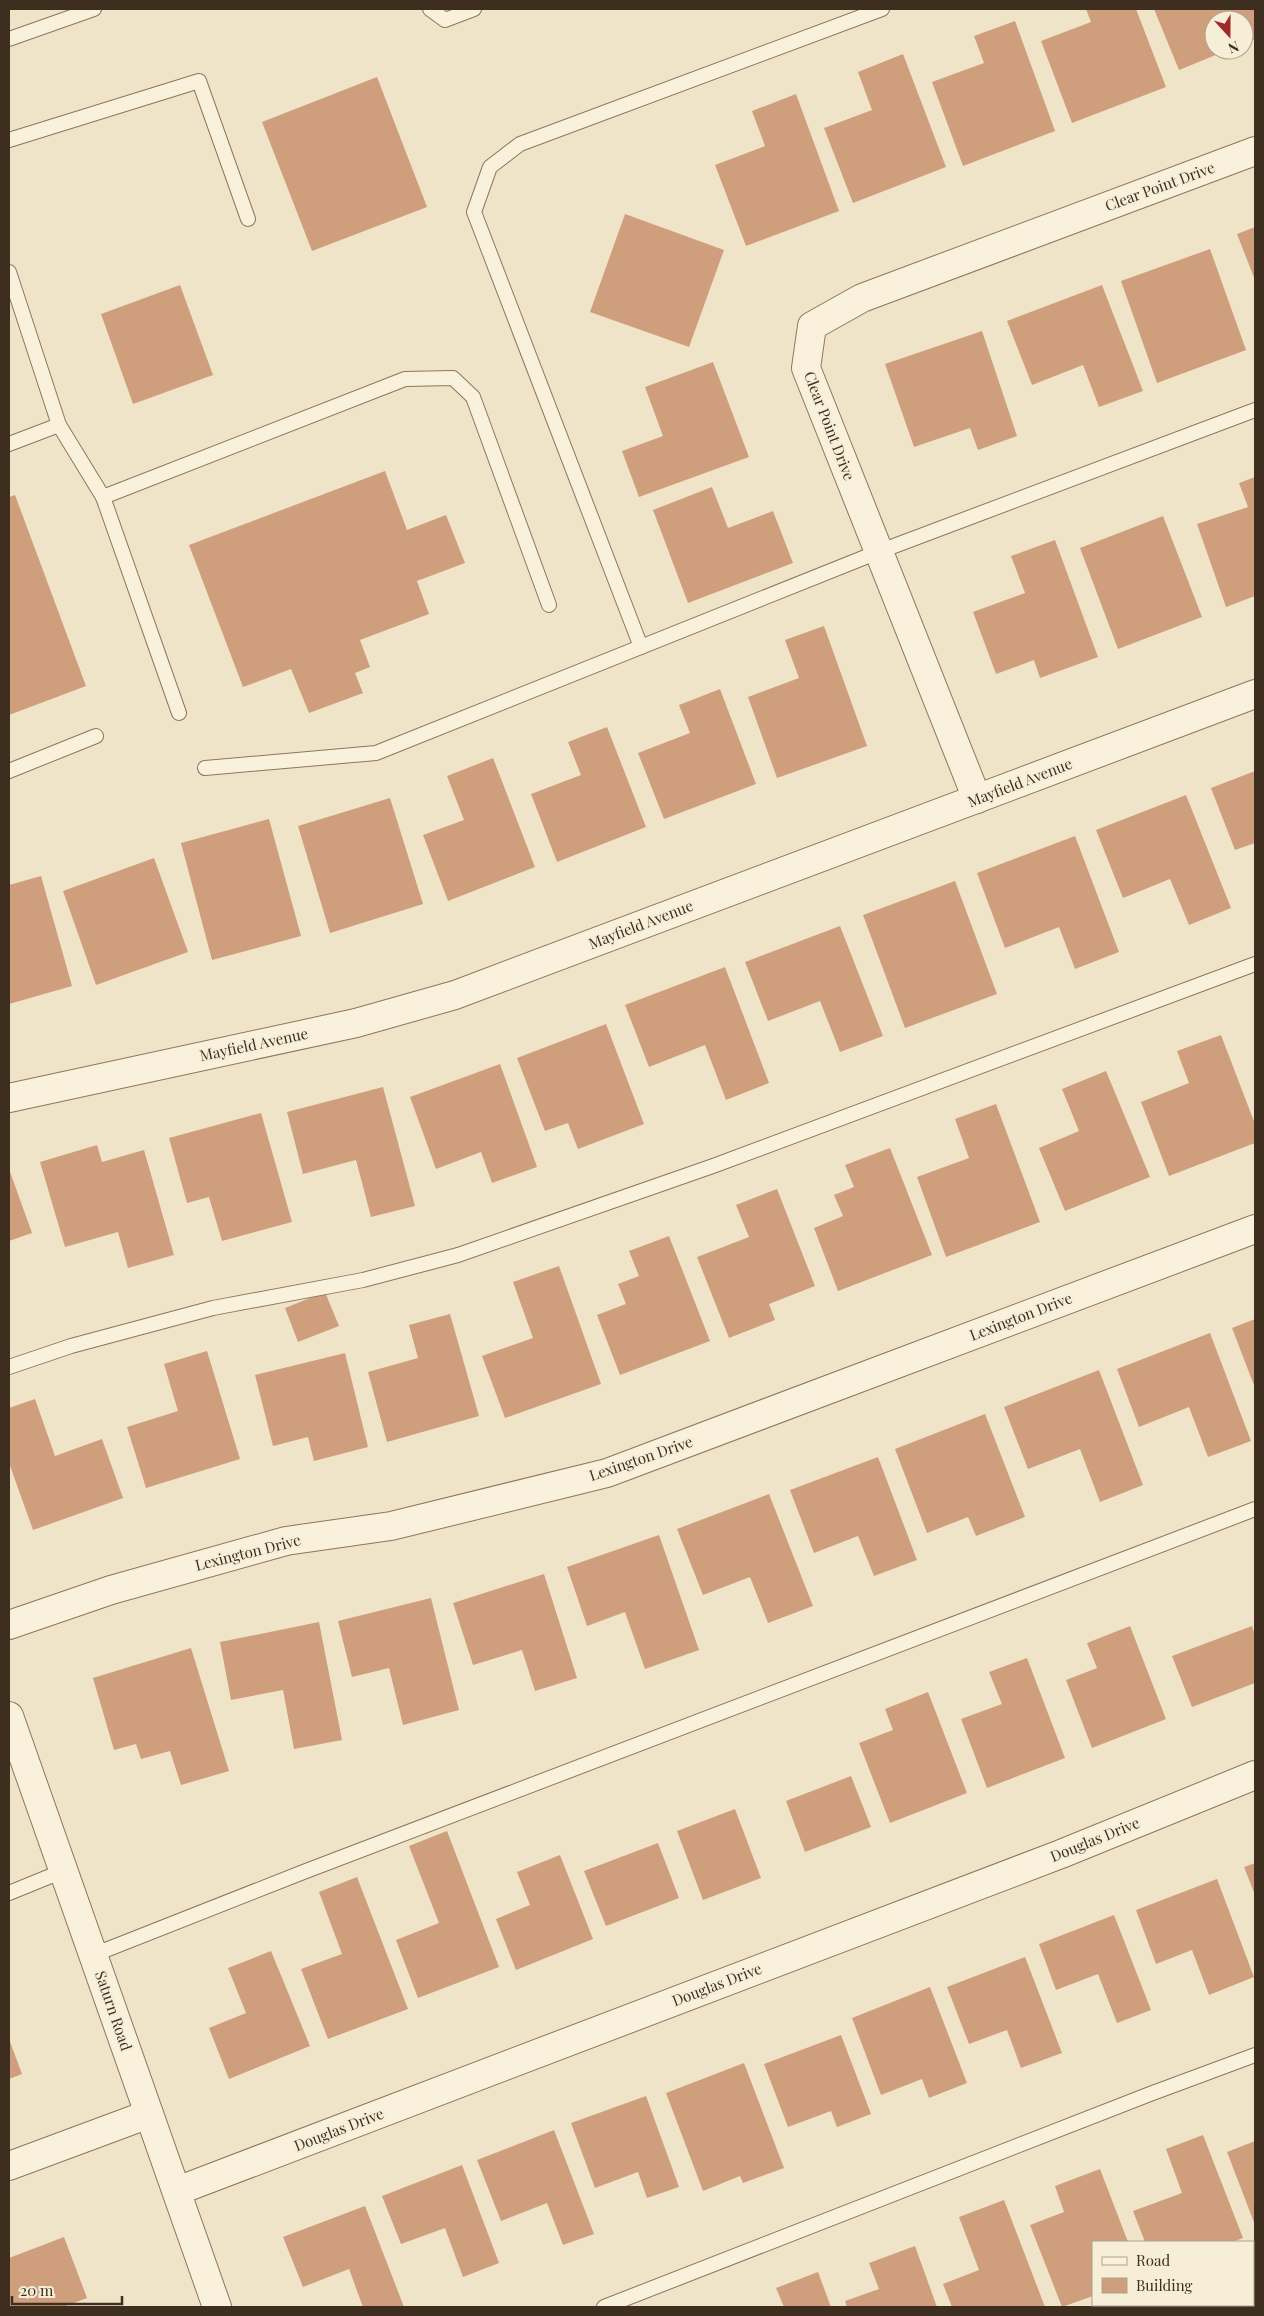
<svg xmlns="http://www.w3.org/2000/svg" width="1264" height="2316" viewBox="0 0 1264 2316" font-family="'Playfair Display',serif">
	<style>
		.building { fill: #cf9f7d }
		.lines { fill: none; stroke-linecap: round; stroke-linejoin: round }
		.service-casing { stroke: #8d765c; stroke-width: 16 }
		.minor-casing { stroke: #8d765c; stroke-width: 30 }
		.tertiary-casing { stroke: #8d765c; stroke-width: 30 }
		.service { stroke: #faf1dc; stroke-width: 14 }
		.minor { stroke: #faf1dc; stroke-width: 28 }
		.tertiary { stroke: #faf1dc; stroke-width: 28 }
		.labels { text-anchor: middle; stroke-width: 4.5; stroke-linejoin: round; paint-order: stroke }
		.street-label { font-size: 15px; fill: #3d2e20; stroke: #f7eed8 }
	</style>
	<rect width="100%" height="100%" fill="#f0e4c8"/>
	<g class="building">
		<polygon points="1086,9 1136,9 1166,87 1072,123 1041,41 1091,22"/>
		<polygon points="1154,9 1255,9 1255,39 1244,44 1244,20 1214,20 1214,50 1228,50 1179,70"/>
		<polygon points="1015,21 1055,131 963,166 932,82 984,63 974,36"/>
		<polygon points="903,54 946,167 853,203 824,128 872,110 858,72"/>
		<polygon points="377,77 427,207 312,251 262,122"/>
		<polygon points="796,94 839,211 746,246 715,165 765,146 752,111"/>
		<polygon points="625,214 724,250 689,347 590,312"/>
		<polygon points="1255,227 1255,280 1237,234"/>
		<polygon points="1210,249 1246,350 1157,383 1121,281"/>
		<polygon points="180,285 213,375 133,404 101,314"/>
		<polygon points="1102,285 1143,391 1099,407 1083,365 1032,385 1007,321"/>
		<polygon points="982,331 1017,436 978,450 970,428 914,447 885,364"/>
		<polygon points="713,362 749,457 639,497 622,451 663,436 645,387"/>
		<polygon points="385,471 407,530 446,515 465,563 417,581 429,614 360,640 370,667 355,673 363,693 309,713 291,669 243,687 189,545"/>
		<polygon points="1255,477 1255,596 1226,607 1197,524 1248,507 1239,483"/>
		<polygon points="712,487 728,528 773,511 793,563 688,603 653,510"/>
		<polygon points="15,495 86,686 9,715 9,497"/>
		<polygon points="1163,516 1202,617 1118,649 1080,548"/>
		<polygon points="1055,540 1098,657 1040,678 1034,660 996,674 973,612 1025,593 1011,556"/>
		<polygon points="824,626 867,746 777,778 748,697 799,678 785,640"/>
		<polygon points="720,689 756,784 664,819 638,753 690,733 679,705"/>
		<polygon points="607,727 646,827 557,862 531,794 581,775 568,742"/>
		<polygon points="493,758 535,867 448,901 423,835 464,820 447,776"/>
		<polygon points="1255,771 1255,843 1235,850 1211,788"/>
		<polygon points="1186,795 1231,908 1189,925 1170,879 1123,898 1096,830"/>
		<polygon points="390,798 423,904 330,933 298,826"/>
		<polygon points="269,819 301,936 212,960 181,843"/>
		<polygon points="1075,836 1119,952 1075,969 1059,927 1005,948 977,873"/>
		<polygon points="154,858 188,952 96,985 63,891"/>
		<polygon points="41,876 72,986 9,1004 9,885"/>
		<polygon points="955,881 997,994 905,1028 863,915"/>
		<polygon points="840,926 883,1036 840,1052 820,1001 768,1021 745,962"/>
		<polygon points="725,967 769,1083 726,1100 705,1045 649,1067 625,1005"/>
		<polygon points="606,1024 644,1124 578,1149 568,1123 545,1131 517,1058"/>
		<polygon points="1221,1035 1255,1124 1255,1143 1169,1176 1141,1102 1189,1083 1177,1051"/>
		<polygon points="500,1064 537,1167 492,1183 481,1152 436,1169 410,1097"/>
		<polygon points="1106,1071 1150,1177 1065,1211 1039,1148 1079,1131 1062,1089"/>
		<polygon points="383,1087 415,1206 371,1217 356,1160 303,1174 287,1112"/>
		<polygon points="996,1104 1040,1222 946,1257 917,1177 969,1158 955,1119"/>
		<polygon points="261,1113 292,1222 222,1241 209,1197 187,1203 169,1138"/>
		<polygon points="97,1145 102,1162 144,1150 174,1255 128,1268 118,1232 65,1247 40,1162"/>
		<polygon points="890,1148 932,1255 838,1291 814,1228 843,1216 834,1195 854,1187 845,1165"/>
		<polygon points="9,1169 32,1233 9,1241"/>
		<polygon points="777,1189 815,1286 769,1304 775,1320 729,1338 697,1257 749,1237 736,1205"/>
		<polygon points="669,1236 710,1341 620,1375 597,1315 626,1304 618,1284 639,1276 629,1251"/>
		<polygon points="559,1266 601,1384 505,1418 482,1356 533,1338 513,1282"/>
		<polygon points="325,1292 339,1326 298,1342 285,1308"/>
		<polygon points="450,1314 479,1416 387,1442 368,1372 418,1358 409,1325"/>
		<polygon points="1255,1319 1255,1388 1232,1328"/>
		<polygon points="1210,1333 1251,1441 1208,1457 1189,1407 1139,1427 1117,1369"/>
		<polygon points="207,1351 240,1459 146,1488 127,1427 178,1411 164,1364"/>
		<polygon points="345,1353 368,1447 314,1461 308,1437 273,1446 255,1375"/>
		<polygon points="1099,1370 1143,1485 1100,1502 1080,1449 1028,1469 1004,1407"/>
		<polygon points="35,1399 55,1456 102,1439 123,1498 33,1530 9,1463 9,1408"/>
		<polygon points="985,1414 1025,1517 976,1536 968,1517 927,1533 895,1449"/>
		<polygon points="878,1457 917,1560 874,1576 858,1536 814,1553 790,1490"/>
		<polygon points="769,1494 813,1606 768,1623 750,1577 703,1595 677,1529"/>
		<polygon points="659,1535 699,1650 645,1669 625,1612 587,1626 567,1567"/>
		<polygon points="544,1574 577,1678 535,1691 522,1650 473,1665 453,1603"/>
		<polygon points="431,1598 459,1710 403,1725 389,1668 352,1677 338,1621"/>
		<polygon points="319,1622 342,1740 294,1749 283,1690 231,1700 220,1642"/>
		<polygon points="1130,1626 1166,1719 1092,1748 1066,1680 1097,1668 1087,1643"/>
		<polygon points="1252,1626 1255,1635 1255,1683 1192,1707 1172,1656"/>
		<polygon points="191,1648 229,1771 181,1785 170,1751 141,1759 136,1744 114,1750 93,1678"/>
		<polygon points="1027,1658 1065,1758 987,1788 961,1719 1002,1704 989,1672"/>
		<polygon points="928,1692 967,1793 890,1823 859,1743 893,1730 885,1709"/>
		<polygon points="851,1776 871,1827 805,1852 786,1801"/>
		<polygon points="735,1809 761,1878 703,1900 677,1831"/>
		<polygon points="447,1831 499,1967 418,1998 396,1940 439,1923 409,1846"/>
		<polygon points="658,1843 679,1898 606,1926 584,1871"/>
		<polygon points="560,1855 593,1939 516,1970 496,1919 530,1905 517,1872"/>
		<polygon points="1255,1863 1255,1895 1244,1867"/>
		<polygon points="357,1877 408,2009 328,2039 301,1969 342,1954 319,1892"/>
		<polygon points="1217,1879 1254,1977 1209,1995 1192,1950 1156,1964 1136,1910"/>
		<polygon points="1114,1915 1151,2010 1117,2023 1098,1974 1056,1990 1039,1944"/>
		<polygon points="271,1951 310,2046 229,2079 209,2028 246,2013 228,1968"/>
		<polygon points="1025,1957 1062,2053 1021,2068 1007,2030 969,2044 947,1987"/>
		<polygon points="930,1987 967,2083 929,2098 922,2079 881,2095 852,2018"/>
		<polygon points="841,2035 871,2114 837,2127 831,2111 788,2127 764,2064"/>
		<polygon points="9,2039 22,2074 9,2079"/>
		<polygon points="744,2063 784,2168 743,2183 740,2176 703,2191 666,2093"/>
		<polygon points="646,2096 679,2187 647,2198 638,2172 595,2188 571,2123"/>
		<polygon points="554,2130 594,2234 563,2245 547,2203 501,2221 477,2160"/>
		<polygon points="1203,2135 1243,2238 1232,2242 1145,2242 1133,2211 1182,2193 1166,2149"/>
		<polygon points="1255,2141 1255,2225 1227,2152"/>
		<polygon points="462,2165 499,2263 463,2277 445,2228 401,2244 382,2196"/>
		<polygon points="1100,2169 1128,2242 1093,2242 1093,2296 1062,2307 1030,2225 1064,2212 1055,2186"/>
		<polygon points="1004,2200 1045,2307 952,2307 943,2284 979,2270 959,2217"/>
		<polygon points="365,2206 404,2307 363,2307 349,2269 303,2287 283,2237"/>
		<polygon points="64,2237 87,2298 63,2307 9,2307 9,2258"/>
		<polygon points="915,2246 937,2307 847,2307 845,2301 879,2289 869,2263"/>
		<polygon points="818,2272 831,2307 784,2307 776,2288"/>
	</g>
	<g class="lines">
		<defs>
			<g id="service">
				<polyline points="430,9 445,20 474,9"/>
				<polyline points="9,39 94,9"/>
				<polyline points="9,140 199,81 248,219"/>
				<polyline points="9,272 59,425 9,444"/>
				<polyline points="59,425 103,497"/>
				<polyline points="641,647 474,212 490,167 520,144 882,9"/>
				<polyline points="179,713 103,497 405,379 453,378 473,397 549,605"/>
				<polyline points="205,768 376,753 878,552 1255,410"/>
				<polyline points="9,771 96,736"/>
				<polyline points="9,1367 71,1346 213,1308 363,1280 458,1255 713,1166 1255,964"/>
				<polyline points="9,1893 63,1871"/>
				<polyline points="93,1955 306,1871 1255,1509"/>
				<polyline points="604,2307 1150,2094 1255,2055"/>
			</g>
			<g id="minor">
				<polyline points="977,799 806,368 812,326 862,298 1255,151"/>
				<polyline points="9,1098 356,1023 455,995 1255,694"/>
				<polyline points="9,1625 111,1590 286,1541 391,1526 607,1473 1255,1229"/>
				<polyline points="9,2166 149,2114"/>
				<polyline points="177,2191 1061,1854 1255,1775"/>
			</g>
			<polyline id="tertiary" points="9,1716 217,2307"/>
		</defs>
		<use href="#service" class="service-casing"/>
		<use href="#minor" class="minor-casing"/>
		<use href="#tertiary" class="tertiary-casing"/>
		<use href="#service" class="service"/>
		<use href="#minor" class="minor"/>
		<use href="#tertiary" class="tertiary"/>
	</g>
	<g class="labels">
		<g class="street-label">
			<text transform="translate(1160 187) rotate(-20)" y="5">Clear Point Drive</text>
			<text transform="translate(829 426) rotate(69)" y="5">Clear Point Drive</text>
			<text transform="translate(1020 783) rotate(-21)" y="5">Mayfield Avenue</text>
			<text transform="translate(641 925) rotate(-21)" y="5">Mayfield Avenue</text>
			<text transform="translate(254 1045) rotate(-12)" y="5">Mayfield Avenue</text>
			<text transform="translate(1021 1317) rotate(-21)" y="5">Lexington Drive</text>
			<text transform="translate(641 1459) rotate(-19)" y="5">Lexington Drive</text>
			<text transform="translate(248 1553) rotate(-14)" y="5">Lexington Drive</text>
			<text transform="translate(1095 1840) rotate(-22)" y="5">Douglas Drive</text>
			<text transform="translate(717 1985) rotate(-21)" y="5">Douglas Drive</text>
			<text transform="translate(113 2011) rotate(71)" y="5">Saturn Road</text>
			<text transform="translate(339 2130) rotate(-21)" y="5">Douglas Drive</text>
		</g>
	</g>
	<rect width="1264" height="2316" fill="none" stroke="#3d2e20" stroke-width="20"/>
	<rect x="1092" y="2241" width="162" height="65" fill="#f7eed8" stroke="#ada18e"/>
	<rect x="1102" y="2257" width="25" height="8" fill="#faf1dc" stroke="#ada18e"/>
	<text x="1136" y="2266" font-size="15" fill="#3d2e20">Road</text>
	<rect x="1102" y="2278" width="25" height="15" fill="#cf9f7d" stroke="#ada18e"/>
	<text x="1136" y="2291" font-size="15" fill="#3d2e20">Building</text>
	<g transform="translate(1229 35) rotate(159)"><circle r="24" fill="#f7eed8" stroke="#ada18e"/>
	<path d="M0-4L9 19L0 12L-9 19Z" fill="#9e2a2b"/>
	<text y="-8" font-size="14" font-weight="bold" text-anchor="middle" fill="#3d2e20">N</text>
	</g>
	<path d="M12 2296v8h110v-8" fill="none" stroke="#3d2e20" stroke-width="2.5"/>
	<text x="20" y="2296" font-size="15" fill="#3d2e20" stroke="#f7eed8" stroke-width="4" paint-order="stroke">20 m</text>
</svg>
